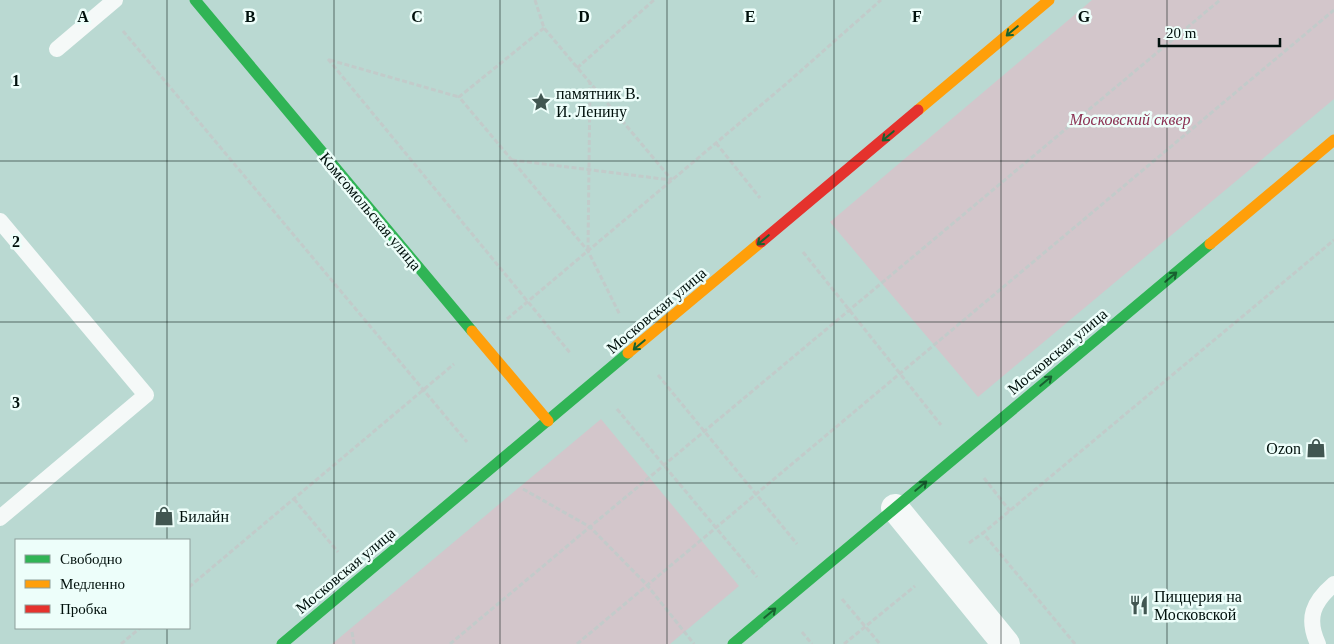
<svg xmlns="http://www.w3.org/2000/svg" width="1334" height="644" viewBox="0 0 1334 644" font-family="Georgia,serif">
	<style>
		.green { fill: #d3c6cb }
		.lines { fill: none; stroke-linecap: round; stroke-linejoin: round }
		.path { stroke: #c2cbca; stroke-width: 3; stroke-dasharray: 5 2.5; stroke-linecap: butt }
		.lane { stroke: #f5f9f8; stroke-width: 16 }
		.street { stroke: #f5f9f8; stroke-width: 28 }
		.fast { stroke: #30b455; stroke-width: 11 }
		.slow { stroke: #ff9f0a; stroke-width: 11 }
		.jam { stroke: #e5322d; stroke-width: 11 }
		.oneway { stroke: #186230 }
		.grid { fill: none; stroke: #00100c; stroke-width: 1; stroke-opacity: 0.55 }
		.labels { text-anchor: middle; stroke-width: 5; stroke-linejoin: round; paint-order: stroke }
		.poi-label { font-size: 16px; fill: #00100c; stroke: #edfefa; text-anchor: start }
		.park-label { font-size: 16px; font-style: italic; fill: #8b3052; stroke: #edfefa }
		.street-label { font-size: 16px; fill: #00100c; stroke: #edfefa }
		.grid-label { font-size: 16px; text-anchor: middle; font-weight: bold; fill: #00100c; stroke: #edfefa; stroke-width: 5; stroke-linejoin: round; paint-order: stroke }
	</style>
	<rect width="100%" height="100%" fill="#bad9d2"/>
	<g class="green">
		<polygon points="1092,0 1334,0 1334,99 978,397 830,222"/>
		<polygon points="601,419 739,586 670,644 332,644"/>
	</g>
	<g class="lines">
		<g class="path">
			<polyline points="535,0 544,28 672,180"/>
			<polyline points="544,28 459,97 588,251 620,315"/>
			<polyline points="123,31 467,442"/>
			<polyline points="328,59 571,354"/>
			<polyline points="330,60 459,97"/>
			<polyline points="577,68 654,0"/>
			<polyline points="716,143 760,198"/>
			<polyline points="512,160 671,180"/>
			<polyline points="588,250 590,82"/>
			<polyline points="803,252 941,425"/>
			<polyline points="507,319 786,84 881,0"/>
			<polyline points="658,375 797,544"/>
			<polyline points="617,409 757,577"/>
			<polyline points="984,478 1010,511"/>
			<polyline points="523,489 590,527 647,585 694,644"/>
			<polyline points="294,499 338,552"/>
			<polyline points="969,543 983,533"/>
			<polyline points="189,587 454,364"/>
			<polyline points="842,599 880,644"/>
			<polyline points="352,632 354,644"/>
			<polyline points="802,632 812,644"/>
			<polyline points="121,644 140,628"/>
			<polyline points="450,644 1220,0"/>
			<polyline points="577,644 1334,10"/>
			<polyline points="844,644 915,586"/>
			<polyline points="1075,644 983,533 1334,240"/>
		</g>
		<g class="lane">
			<polyline points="57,49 115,0"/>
			<polyline points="0,221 146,395 0,518"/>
			<path d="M1318,644c-12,-26 -5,-42 16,-60"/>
		</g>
		<polyline class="street" points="895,508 1006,644"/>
		<g class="fast">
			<polyline points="195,0 472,331"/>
			<polyline points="282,644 628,353"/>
			<polyline points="733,644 1210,244"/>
		</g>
		<g class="slow">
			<polyline points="918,110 1049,0"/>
			<polyline points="1210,244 1334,140"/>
			<polyline points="472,331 548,421"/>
			<polyline points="628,353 761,242"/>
		</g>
		<polyline class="jam" points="761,242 918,110"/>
	</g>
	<defs><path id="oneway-shaft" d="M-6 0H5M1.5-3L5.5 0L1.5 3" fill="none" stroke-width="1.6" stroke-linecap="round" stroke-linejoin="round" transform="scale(1.25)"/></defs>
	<g class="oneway">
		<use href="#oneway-shaft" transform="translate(1012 31) rotate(140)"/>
		<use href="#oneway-shaft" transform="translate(888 136) rotate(140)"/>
		<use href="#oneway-shaft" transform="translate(763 240) rotate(140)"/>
		<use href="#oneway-shaft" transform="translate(1171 277) rotate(-40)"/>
		<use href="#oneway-shaft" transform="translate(639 345) rotate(140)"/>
		<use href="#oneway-shaft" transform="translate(1046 381) rotate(-40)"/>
		<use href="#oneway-shaft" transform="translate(921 486) rotate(-40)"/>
		<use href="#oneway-shaft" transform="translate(770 613) rotate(-40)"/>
	</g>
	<path class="grid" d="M167,0v540M334,0v644M500,0v644M667,0v644M834,0v644M1001,0v644M1167,0v644M0,161h1334M0,322h1334M0,483h1334M167,628v16"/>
	<defs>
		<symbol id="sight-bare" viewBox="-9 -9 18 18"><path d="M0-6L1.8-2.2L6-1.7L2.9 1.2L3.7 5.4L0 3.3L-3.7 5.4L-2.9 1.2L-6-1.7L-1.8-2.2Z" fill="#415651" stroke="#edfefa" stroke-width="2.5" paint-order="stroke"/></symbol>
		<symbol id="shop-bare" viewBox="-9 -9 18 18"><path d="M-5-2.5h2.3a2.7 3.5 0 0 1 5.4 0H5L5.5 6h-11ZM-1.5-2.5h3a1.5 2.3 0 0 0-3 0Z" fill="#415651" stroke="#edfefa" stroke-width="2.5" paint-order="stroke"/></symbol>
		<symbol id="restaurant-bare" viewBox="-9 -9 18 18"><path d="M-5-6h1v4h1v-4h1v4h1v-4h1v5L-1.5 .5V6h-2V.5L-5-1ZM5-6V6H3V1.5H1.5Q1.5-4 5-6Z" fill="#415651" stroke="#edfefa" stroke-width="2.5" paint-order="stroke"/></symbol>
	</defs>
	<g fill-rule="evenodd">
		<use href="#sight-bare" x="527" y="88" width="28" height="28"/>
		<use href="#shop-bare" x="1302" y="434" width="28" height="28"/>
		<use href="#shop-bare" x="150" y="502" width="28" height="28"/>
		<use href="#restaurant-bare" x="1125" y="591" width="28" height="28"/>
	</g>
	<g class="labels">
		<g class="poi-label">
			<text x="556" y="99">памятник В.<tspan x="556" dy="18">И. Ленину</tspan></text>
			<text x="1301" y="454" text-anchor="end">Ozon</text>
			<text x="179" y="522">Билайн</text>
			<text x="1154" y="602">Пиццерия на<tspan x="1154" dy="18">Московской</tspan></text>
		</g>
		<g class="park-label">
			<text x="1130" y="125">Московский сквер</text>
		</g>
		<g class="street-label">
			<text transform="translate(371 211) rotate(50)" y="6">Комсомольская улица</text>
			<text transform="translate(656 310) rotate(-40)" y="6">Московская улица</text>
			<text transform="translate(1057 351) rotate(-40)" y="6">Московская улица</text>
			<text transform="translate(345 570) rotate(-40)" y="6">Московская улица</text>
		</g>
	</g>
	<g class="grid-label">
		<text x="83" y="22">A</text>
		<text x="250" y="22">B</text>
		<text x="417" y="22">C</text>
		<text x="584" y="22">D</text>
		<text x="750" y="22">E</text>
		<text x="917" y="22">F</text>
		<text x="1084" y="22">G</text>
		<text x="16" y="86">1</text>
		<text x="16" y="247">2</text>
		<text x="16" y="408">3</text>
	</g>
	<rect x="15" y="539" width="175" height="90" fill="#edfefa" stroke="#8e9f9b"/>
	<rect x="25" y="555" width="25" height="8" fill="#30b455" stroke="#8e9f9b"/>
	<text x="60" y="564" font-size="15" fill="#00100c">Свободно</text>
	<rect x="25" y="580" width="25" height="8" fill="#ff9f0a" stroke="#8e9f9b"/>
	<text x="60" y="589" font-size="15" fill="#00100c">Медленно</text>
	<rect x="25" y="605" width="25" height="8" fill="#e5322d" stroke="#8e9f9b"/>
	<text x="60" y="614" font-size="15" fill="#00100c">Пробка</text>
	<path d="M1159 38v8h121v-8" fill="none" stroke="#00100c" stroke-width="2.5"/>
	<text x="1166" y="38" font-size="15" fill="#00100c" stroke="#edfefa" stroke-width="4" paint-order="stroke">20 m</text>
</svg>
